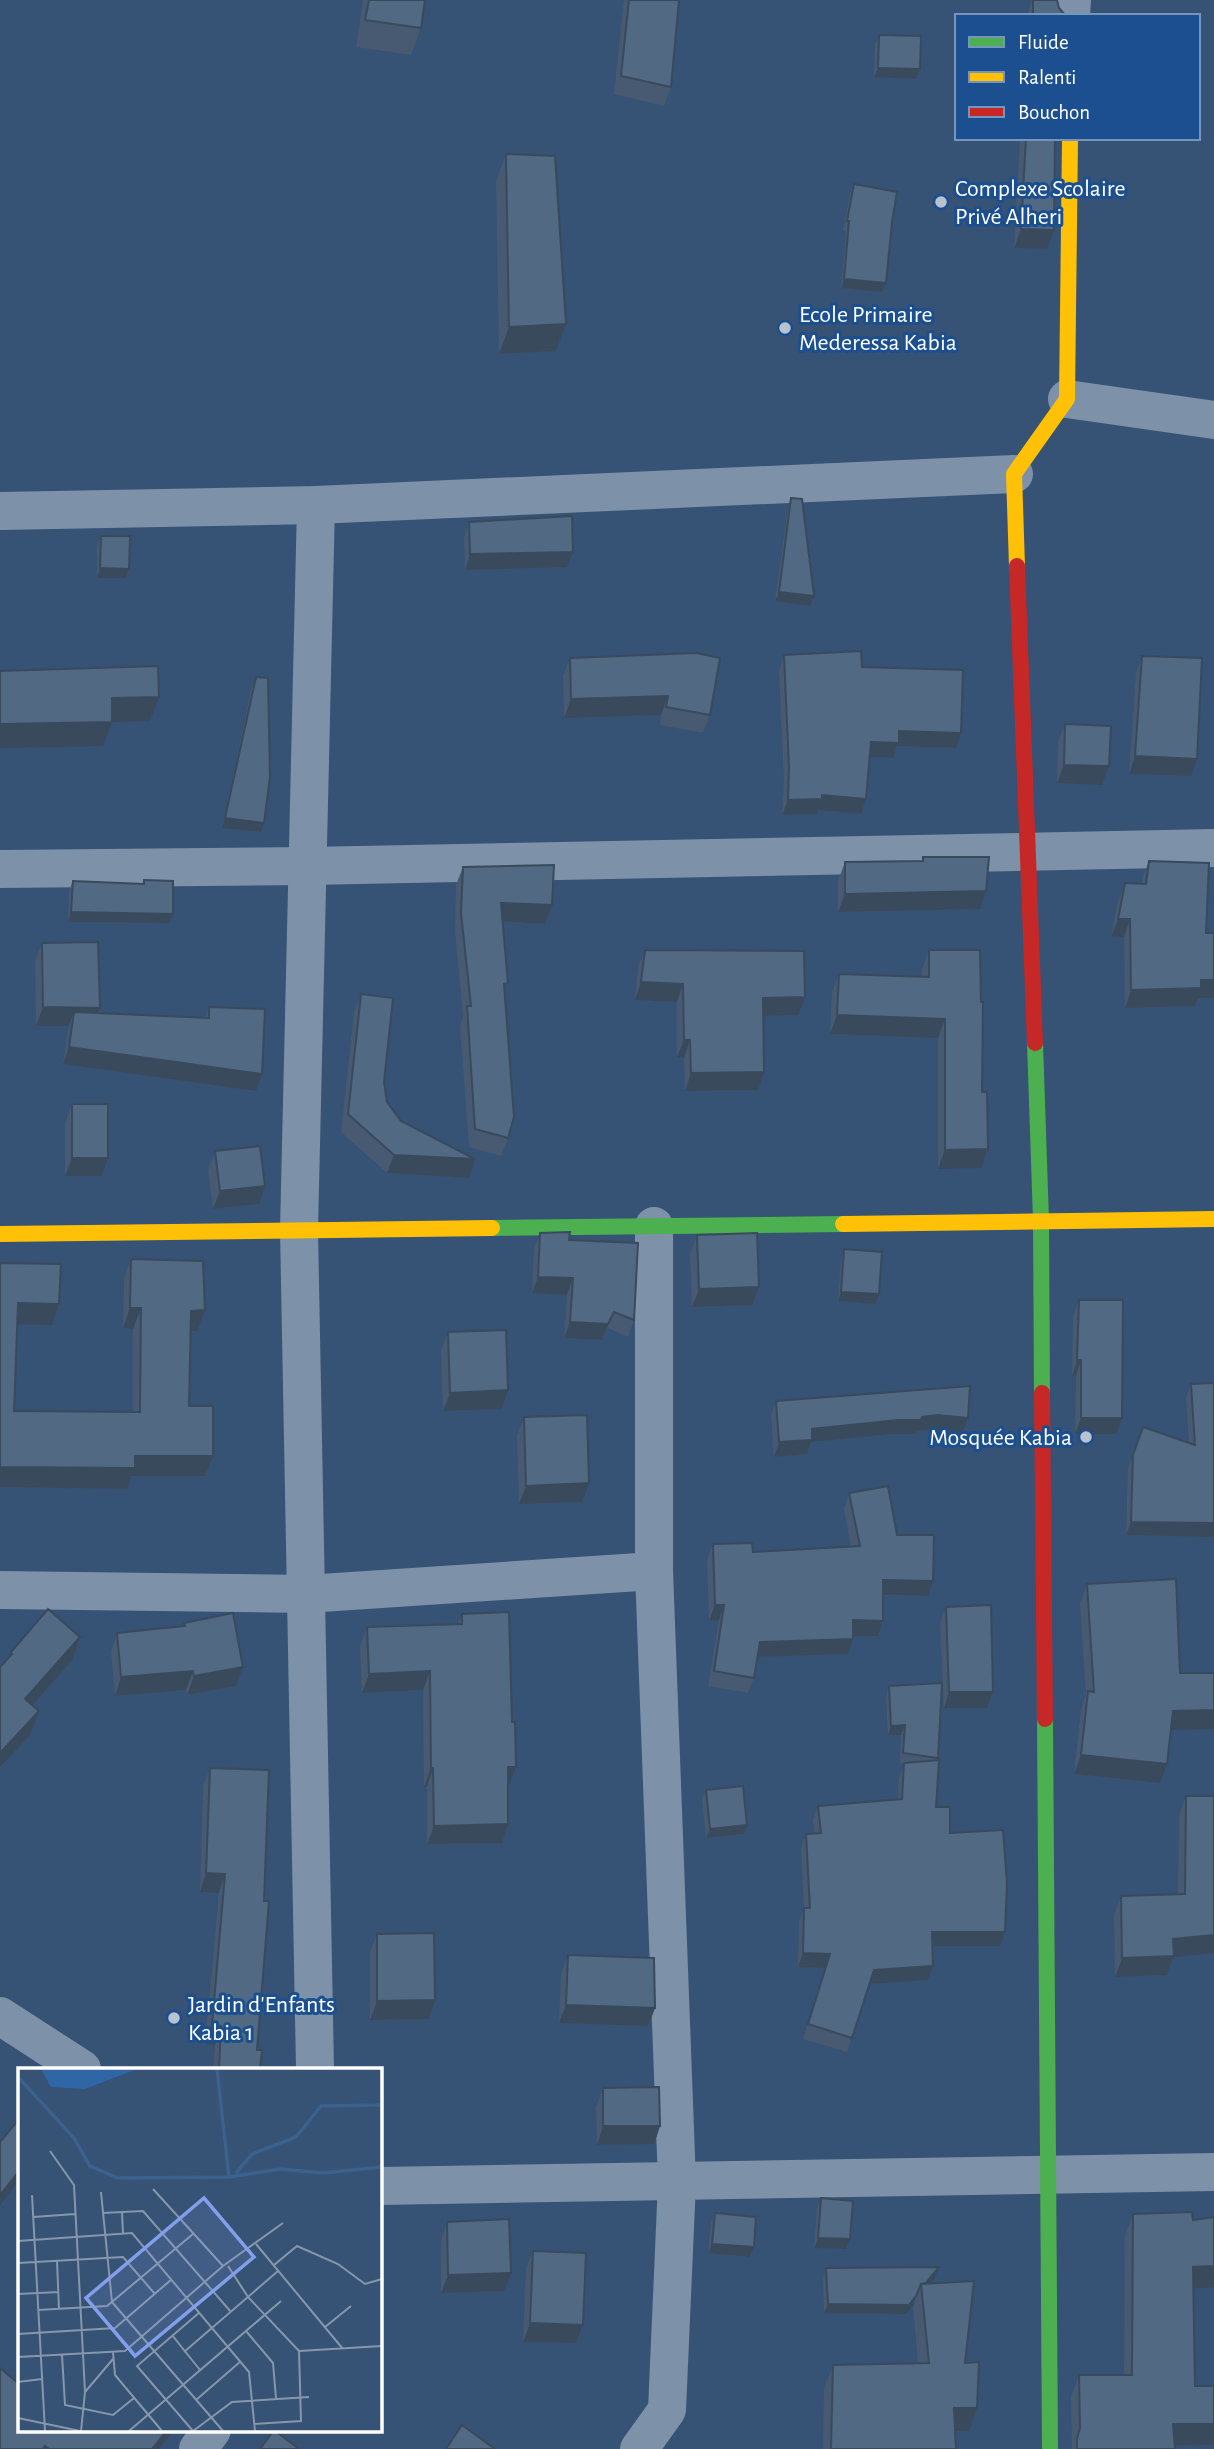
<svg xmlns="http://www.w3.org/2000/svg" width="1214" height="2449" viewBox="0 0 1214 2449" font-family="'Alegreya Sans',sans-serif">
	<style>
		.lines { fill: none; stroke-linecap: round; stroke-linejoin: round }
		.street { stroke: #7d92a8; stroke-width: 38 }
		.fast { stroke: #4caf50; stroke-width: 16 }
		.slow { stroke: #ffc107; stroke-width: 16 }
		.jam { stroke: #c62828; stroke-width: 16 }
		.wall { fill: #475a72 }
		.shaded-wall { fill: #394a5c }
		.building { fill: #526984; stroke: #394a5c; stroke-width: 2 }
		.poi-dot { fill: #b9c2ce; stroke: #1b4f8f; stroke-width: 2.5 }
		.labels { text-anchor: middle; stroke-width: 6; stroke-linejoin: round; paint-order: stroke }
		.poi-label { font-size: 24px; fill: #fff; stroke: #1b4f8f; text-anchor: start }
		.inset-river { fill: none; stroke: #3b618d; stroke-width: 3.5 }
		.inset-road { fill: none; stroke: #8697ac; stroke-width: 2 }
		.view { fill: #839eea; fill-opacity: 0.15; stroke: #839eea; stroke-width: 3.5 }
		.inset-edge { fill: none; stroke: #fff; stroke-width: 3.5 }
	</style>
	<rect width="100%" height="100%" fill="#365274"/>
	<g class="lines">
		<g class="street">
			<polyline points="1071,16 1072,0"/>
			<polyline points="1067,399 1214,420"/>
			<polyline points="0,511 316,505 1014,474"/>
			<polyline points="0,869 308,866 1214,848"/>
			<polyline points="0,1590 306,1594 654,1571"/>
			<polyline points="0,2016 82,2069"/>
			<polyline points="315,2069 299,1230 316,505"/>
			<polyline points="380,2186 1214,2172"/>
			<polyline points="198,2449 212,2430"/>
			<polyline points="639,2449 667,2410 677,2182 654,1571 654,1226"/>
		</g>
		<g class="fast">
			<polyline points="1035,1043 1041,1220 1042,1393"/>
			<polyline points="492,1228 843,1224"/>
			<polyline points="1045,1719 1050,2449"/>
		</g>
		<g class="slow">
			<polyline points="1017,566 1014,474 1067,399 1070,138"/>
			<polyline points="843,1224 1214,1219"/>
			<polyline points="0,1234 492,1228"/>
		</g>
		<g class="jam">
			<polyline points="1017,566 1035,1043"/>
			<polyline points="1042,1393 1045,1719"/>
		</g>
	</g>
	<g class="wall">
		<polygon points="363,0 425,0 421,28 411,55 356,47"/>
		<polygon points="624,0 679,0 671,87 664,106 614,94"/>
		<polygon points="1032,0 1057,0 1059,8 1065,15 1068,16 1027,16"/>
		<polygon points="879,35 920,69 916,79 874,77 875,44"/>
		<polygon points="1020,138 1055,138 1047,249 1014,248"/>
		<polygon points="506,154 566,324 556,351 499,354 496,181"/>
		<polygon points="854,184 892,222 882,292 841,288 846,231 843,230 850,194"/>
		<polygon points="791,498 810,606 775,601 788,508"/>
		<polygon points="469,522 573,552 567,567 465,570 464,538"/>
		<polygon points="101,536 129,569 126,578 97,578 97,546"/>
		<polygon points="784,655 862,667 956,748 897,746 893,758 870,757 866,799 861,814 818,810 816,814 782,815 784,782 779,670"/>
		<polygon points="1142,656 1191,776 1129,774 1136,673"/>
		<polygon points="570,658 710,715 703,733 660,725 661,715 564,718 563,676"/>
		<polygon points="256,677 264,823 261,832 222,828 252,686"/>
		<polygon points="1065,724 1109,766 1102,785 1057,783 1058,742"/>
		<polygon points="923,857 986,891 980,909 838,912 838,881 845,862 922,861"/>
		<polygon points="1149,861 1206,933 1214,933 1214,998 1198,998 1195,1006 1125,1008 1124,937 1111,937 1118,902 1125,883 1142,884 1142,879"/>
		<polygon points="463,867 552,905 545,924 502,922 505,991 508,1138 501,1156 469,1147 460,1025 463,1016 455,931 456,885"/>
		<polygon points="144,880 173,914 169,923 68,922 69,891 73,881 143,884"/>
		<polygon points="42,943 98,1013 205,1018 209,1007 262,1074 256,1091 63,1064 69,1026 36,1026 35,961"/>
		<polygon points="645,950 798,1015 764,1016 758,1090 685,1091 684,1058 677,1057 677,1002 635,1000 638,967"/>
		<polygon points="929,950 982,1092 988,1149 981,1168 938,1169 938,1038 830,1034 832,992 839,974 922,977 922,969"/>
		<polygon points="361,994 384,1082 387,1102 401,1121 469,1178 387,1173 341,1132 354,1013"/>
		<polygon points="72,1104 101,1176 65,1176 65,1123"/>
		<polygon points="215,1151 259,1204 213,1209 208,1170"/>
		<polygon points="540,1233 569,1240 634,1320 628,1337 608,1328 602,1340 564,1338 567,1295 532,1293 534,1249"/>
		<polygon points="697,1235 752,1305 692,1307 690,1254"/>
		<polygon points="844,1249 879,1294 876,1304 838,1301 841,1259"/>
		<polygon points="131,1259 205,1310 197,1331 191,1331 189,1406 205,1476 132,1476 127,1489 0,1487 0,1263 59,1304 52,1325 17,1324 14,1411 133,1412 133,1329 123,1328 124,1279"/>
		<polygon points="1079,1300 1116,1434 1075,1434 1076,1376 1072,1376 1073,1316"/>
		<polygon points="448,1332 508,1390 502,1409 443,1411 441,1351"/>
		<polygon points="1191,1384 1214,1537 1126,1535 1128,1468 1143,1427 1189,1443 1186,1397"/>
		<polygon points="776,1401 963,1432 933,1430 917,1431 916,1434 893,1434 811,1442 807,1454 774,1457 771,1415"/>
		<polygon points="524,1417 582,1502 519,1504 517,1436"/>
		<polygon points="849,1493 897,1535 928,1596 883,1596 883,1621 878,1636 853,1636 848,1654 757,1657 754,1678 748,1693 708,1686 719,1620 709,1621 707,1559 713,1544 753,1552 851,1547 844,1509"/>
		<polygon points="1087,1584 1180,1673 1160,1783 1074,1774 1081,1710 1086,1695 1080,1603"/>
		<polygon points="946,1607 993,1692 987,1708 944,1708 940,1623"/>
		<polygon points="462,1614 509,1785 508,1785 508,1824 502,1843 427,1844 427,1787 424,1787 423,1690 362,1693 360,1646 367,1627 458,1624"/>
		<polygon points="184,1623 243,1667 236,1686 187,1695 186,1690 115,1696 111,1652 117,1633 183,1626"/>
		<polygon points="889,1686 938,1758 936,1807 950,1833 1000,1946 932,1946 933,1966 928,1980 870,1984 847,2052 803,2039 825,1968 798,1967 799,1922 804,1908 801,1848 806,1834 814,1834 813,1820 818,1806 898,1799 899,1778 905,1763 900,1763 901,1735 888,1735 886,1696"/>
		<polygon points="210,1768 257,2050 260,2069 213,2069 215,2045 205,2044 219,1893 200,1892 203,1786"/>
		<polygon points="706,1790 744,1834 706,1838 702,1799"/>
		<polygon points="1186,1796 1214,1796 1173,1957 1167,1975 1115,1977 1114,1915 1121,1896 1178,1894 1179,1815"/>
		<polygon points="377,1934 428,2019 370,2020 370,1952"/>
		<polygon points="568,1955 655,2008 648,2026 559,2023 561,1974"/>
		<polygon points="603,2088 660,2126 654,2144 597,2145 596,2107"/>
		<polygon points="821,2198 850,2239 846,2249 814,2248 817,2208"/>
		<polygon points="715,2213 754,2247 750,2257 708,2253 711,2223"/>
		<polygon points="1133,2214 1193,2288 1195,2386 1214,2386 1214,2445 1175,2446 1175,2449 1072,2449 1071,2397 1079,2375 1124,2375 1125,2235"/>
		<polygon points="447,2222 504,2291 441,2293 441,2241"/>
		<polygon points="533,2251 583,2325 576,2343 523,2342 526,2269"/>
		<polygon points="939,2267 935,2277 930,2283 965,2363 977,2408 969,2431 955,2431 956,2449 823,2449 824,2389 833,2365 918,2364 913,2306 906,2314 824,2313 823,2278 826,2268"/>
	</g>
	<g class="shaded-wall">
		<polygon points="878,68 920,69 916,79 874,77"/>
		<polygon points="1021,229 1054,230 1047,249 1014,248"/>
		<polygon points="844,279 886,283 882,292 841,288"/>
		<polygon points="566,324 556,351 499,354 509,327"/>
		<polygon points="573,552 567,567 465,570 470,554"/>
		<polygon points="100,568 129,569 126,578 97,578"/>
		<polygon points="779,592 814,596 810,606 775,601"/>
		<polygon points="668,696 661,715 564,718 571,699"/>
		<polygon points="159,697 150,721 112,722 103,746 0,748 0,724 112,698"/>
		<polygon points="899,731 961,733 956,748 897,746 893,758 866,757 871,742"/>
		<polygon points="1135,756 1197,759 1191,776 1129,774"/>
		<polygon points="1064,765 1109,766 1102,785 1057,783"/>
		<polygon points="822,795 866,799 861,814 818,810 816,814 782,815 788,800"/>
		<polygon points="225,818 264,823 261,832 222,828"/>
		<polygon points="986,891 980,909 838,912 845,894"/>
		<polygon points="501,903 552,905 545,924 494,921"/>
		<polygon points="71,912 173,914 169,923 68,922"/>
		<polygon points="1118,919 1130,919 1124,937 1111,937"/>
		<polygon points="1201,980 1214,980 1214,998 1198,998 1195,1006 1125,1008 1131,990"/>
		<polygon points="641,982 683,984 677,1002 635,1000"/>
		<polygon points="805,997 798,1015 757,1016 763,998"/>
		<polygon points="43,1007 100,1008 93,1026 74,1012 69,1026 36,1026"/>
		<polygon points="837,1015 945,1019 938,1038 830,1034"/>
		<polygon points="684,1040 690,1040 684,1058 677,1057"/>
		<polygon points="69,1047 262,1074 256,1091 63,1064"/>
		<polygon points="764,1072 758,1090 685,1091 691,1073"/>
		<polygon points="988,1149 981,1168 938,1169 945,1150"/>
		<polygon points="394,1155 475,1159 469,1178 387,1173"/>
		<polygon points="72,1158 108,1158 101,1176 65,1176"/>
		<polygon points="265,1186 259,1204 213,1209 220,1191"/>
		<polygon points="538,1277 573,1278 567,1295 532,1293"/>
		<polygon points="759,1287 752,1305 692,1307 699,1289"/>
		<polygon points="841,1292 879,1294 876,1304 838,1301"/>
		<polygon points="18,1303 59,1304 52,1325 11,1324"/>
		<polygon points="130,1308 141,1308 133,1329 123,1328"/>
		<polygon points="205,1310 197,1331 184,1331 191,1311"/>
		<polygon points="614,1312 602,1340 564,1338 570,1322"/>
		<polygon points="1077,1360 1081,1360 1076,1376 1072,1376"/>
		<polygon points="508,1390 502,1409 443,1411 450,1393"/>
		<polygon points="938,1415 968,1418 963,1432 933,1430 917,1431 916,1434 893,1434 811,1442 807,1454 774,1457 779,1442 812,1429"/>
		<polygon points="1081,1418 1122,1418 1116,1434 1075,1434"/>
		<polygon points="135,1456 213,1456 205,1476 132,1476 127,1489 0,1487 0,1467"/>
		<polygon points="589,1483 582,1502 519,1504 526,1486"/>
		<polygon points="1131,1522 1214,1523 1214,1537 1126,1535"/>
		<polygon points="883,1580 933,1581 928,1596 878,1595"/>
		<polygon points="715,1605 724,1605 719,1620 709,1621"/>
		<polygon points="853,1620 883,1621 878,1636 847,1636"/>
		<polygon points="80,1637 72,1660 17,1723 25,1699"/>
		<polygon points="853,1639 848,1654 754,1657 760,1642"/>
		<polygon points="243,1667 236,1686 187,1695 194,1676"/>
		<polygon points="193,1671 186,1690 115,1696 121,1677"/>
		<polygon points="430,1671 423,1690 362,1693 369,1674"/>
		<polygon points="949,1692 993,1692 987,1708 944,1708"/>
		<polygon points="1214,1710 1214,1729 1166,1730 1173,1711"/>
		<polygon points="39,1711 30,1735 0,1767 0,1755 1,1752"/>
		<polygon points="905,1725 901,1735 888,1735 891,1726"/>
		<polygon points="1081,1755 1167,1764 1160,1783 1074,1774"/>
		<polygon points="508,1767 516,1767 509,1785 501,1785"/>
		<polygon points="431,1768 433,1768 427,1787 424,1787"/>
		<polygon points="508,1824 502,1843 427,1844 434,1826"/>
		<polygon points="747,1825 744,1834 706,1838 710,1829"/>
		<polygon points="206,1873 225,1874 219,1893 200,1892"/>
		<polygon points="932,1932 1005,1932 1000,1946 926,1946"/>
		<polygon points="1214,1935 1214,1953 1173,1957 1167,1975 1115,1977 1122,1958 1173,1939"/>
		<polygon points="803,1953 830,1954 825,1968 798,1967"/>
		<polygon points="933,1966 928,1980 869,1984 874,1970"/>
		<polygon points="435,2000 428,2019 370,2020 377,2001"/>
		<polygon points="566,2005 655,2008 648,2026 559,2023"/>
		<polygon points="212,2025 221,2026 215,2045 205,2044"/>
		<polygon points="603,2126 660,2126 654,2144 597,2145"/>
		<polygon points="19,2171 19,2181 0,2205 0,2195"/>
		<polygon points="818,2238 850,2239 846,2249 814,2248"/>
		<polygon points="712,2244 754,2247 750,2257 708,2253"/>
		<polygon points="1214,2266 1214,2287 1185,2289 1193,2267"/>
		<polygon points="939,2267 935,2277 922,2294 921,2290"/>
		<polygon points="511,2273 504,2291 441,2293 448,2275"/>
		<polygon points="916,2296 913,2306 906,2314 824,2313 828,2304"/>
		<polygon points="530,2323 583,2325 576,2343 523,2342"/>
		<polygon points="954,2408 977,2408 969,2431 946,2431"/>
		<polygon points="1173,2424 1214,2424 1214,2445 1165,2446"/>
		<polygon points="167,2430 174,2430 159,2449 152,2449"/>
	</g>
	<g class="building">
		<polygon points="369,0 425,0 421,28 365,20"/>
		<polygon points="629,0 679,0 671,87 621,76"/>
		<polygon points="1033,0 1057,0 1059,8 1065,15 1068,16 1033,16"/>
		<polygon points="879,35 921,36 920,69 878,68"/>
		<polygon points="1026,138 1055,138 1054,230 1021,229"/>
		<polygon points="506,154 555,156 566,324 509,327"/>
		<polygon points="854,184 897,192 892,222 886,283 844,279 849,221 847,221"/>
		<polygon points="791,498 802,499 814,596 779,592"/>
		<polygon points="572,516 573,552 470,554 469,522"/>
		<polygon points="101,536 130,536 129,569 100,568"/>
		<polygon points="861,651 862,667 963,670 961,733 899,731 899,743 871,742 866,799 822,795 822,799 788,800 789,767 784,655"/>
		<polygon points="696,653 720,658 710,715 666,707 668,696 571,699 570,658"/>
		<polygon points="1142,656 1202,658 1197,759 1135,756"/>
		<polygon points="158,666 159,697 112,698 112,722 0,724 0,671"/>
		<polygon points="256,677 268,678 270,777 264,823 225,818"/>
		<polygon points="1065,724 1111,726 1109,766 1064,765"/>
		<polygon points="923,857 989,857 986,891 845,894 845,862 923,861"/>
		<polygon points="1149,861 1209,863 1206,933 1214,933 1214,980 1201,980 1201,988 1131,990 1130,919 1118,919 1125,883 1146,884"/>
		<polygon points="554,865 552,905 501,903 508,983 504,984 514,1117 508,1138 475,1129 467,1006 471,1006 461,913 463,867"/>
		<polygon points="144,880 173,881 173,914 71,912 73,881 144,884"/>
		<polygon points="98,942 100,1008 43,1007 42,943"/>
		<polygon points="645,950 804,951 805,997 763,998 764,1072 691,1073 690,1040 684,1040 683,984 641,982"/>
		<polygon points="929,950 980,950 981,1002 983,1002 982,1092 987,1092 988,1149 945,1150 945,1019 837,1015 839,974 929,977"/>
		<polygon points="361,994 393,998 384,1082 387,1102 401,1121 475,1159 394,1155 348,1114"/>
		<polygon points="209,1007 265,1009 262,1074 69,1047 74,1012 209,1018"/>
		<rect x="72" y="1104" width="36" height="54"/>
		<polygon points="260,1146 265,1186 220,1191 215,1151"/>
		<polygon points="570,1232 569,1240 638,1243 634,1320 614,1312 608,1324 570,1322 573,1278 538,1277 540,1233"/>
		<polygon points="757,1233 759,1287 699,1289 697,1235"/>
		<polygon points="844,1249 882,1252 879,1294 841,1292"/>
		<polygon points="131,1259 203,1261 205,1310 191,1311 189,1406 213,1406 213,1456 135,1456 135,1468 0,1467 0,1263 61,1264 59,1304 18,1303 14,1411 140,1412 141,1308 130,1308"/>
		<polygon points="1079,1300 1123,1300 1122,1418 1081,1418 1081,1360 1077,1360"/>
		<polygon points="506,1330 508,1390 450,1393 448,1332"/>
		<polygon points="1214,1383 1214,1523 1131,1522 1133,1455 1143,1427 1195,1445 1191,1384"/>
		<polygon points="970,1386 968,1418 938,1415 922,1417 921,1420 898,1420 812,1429 812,1440 779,1442 776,1401"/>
		<polygon points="587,1415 589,1483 526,1486 524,1417"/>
		<polygon points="888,1486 897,1535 934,1535 933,1581 883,1580 883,1621 853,1620 853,1639 760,1642 754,1678 714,1671 724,1605 715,1605 713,1544 752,1543 753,1552 860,1546 849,1493"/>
		<polygon points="1176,1579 1180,1673 1214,1673 1214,1710 1173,1711 1167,1764 1081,1755 1088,1691 1094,1692 1087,1584"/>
		<polygon points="991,1605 993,1692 949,1692 946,1607"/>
		<polygon points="48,1609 80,1637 25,1699 39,1711 1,1752 0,1750 0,1667 12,1654 11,1652"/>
		<polygon points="509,1612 512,1722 515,1722 516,1767 508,1767 508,1824 434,1826 433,1768 431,1768 430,1671 369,1674 367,1627 462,1624 462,1614"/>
		<polygon points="233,1613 243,1667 194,1676 193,1671 121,1677 117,1633 185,1626 184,1623"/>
		<polygon points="942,1683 938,1758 903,1753 905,1725 891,1726 889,1686"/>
		<polygon points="939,1760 936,1807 950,1807 950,1833 1003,1830 1007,1883 1005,1932 932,1932 933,1966 874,1970 852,2038 808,2024 830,1954 803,1953 804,1908 810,1908 806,1834 821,1833 818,1806 902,1799 904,1763"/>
		<polygon points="210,1768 269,1770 264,1901 269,1901 257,2050 262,2050 260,2069 219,2069 221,2026 212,2025 225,1874 206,1873"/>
		<polygon points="743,1786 747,1825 710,1829 706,1790"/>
		<polygon points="1186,1796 1214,1796 1214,1935 1173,1939 1174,1956 1122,1958 1121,1896 1185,1894"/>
		<polygon points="434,1933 435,2000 377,2001 377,1934"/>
		<polygon points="568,1955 654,1958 655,2008 566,2005"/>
		<polygon points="659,2087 660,2126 603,2126 603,2088"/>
		<polygon points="19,2119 19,2171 0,2195 0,2142"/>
		<polygon points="821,2198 853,2201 850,2239 818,2238"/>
		<polygon points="1192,2212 1193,2220 1214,2217 1214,2266 1193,2267 1195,2386 1214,2386 1214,2424 1173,2424 1175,2449 1077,2449 1077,2439 1080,2428 1079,2375 1132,2375 1133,2214"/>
		<polygon points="715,2213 756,2217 754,2247 712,2244"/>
		<polygon points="509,2219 511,2273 448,2275 447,2222"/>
		<polygon points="533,2251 586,2253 583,2325 530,2323"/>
		<polygon points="939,2267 926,2283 921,2284 916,2296 909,2305 828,2304 826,2268"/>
		<polygon points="974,2281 965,2363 979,2362 977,2408 954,2408 956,2449 831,2449 833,2365 929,2363 921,2284"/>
		<polygon points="0,2368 19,2384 19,2430 167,2430 152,2449 49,2449 45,2446 43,2449 0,2449"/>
		<polygon points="462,2425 495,2449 446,2449"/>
		<polygon points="274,2430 299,2449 260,2449"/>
	</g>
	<g class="poi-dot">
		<circle cx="941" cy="202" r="7"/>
		<circle cx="785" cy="328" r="7"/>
		<circle cx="1086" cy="1437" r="7"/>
		<circle cx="174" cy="2018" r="7"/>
	</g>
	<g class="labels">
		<g class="poi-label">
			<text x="955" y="196">Complexe Scolaire<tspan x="955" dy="28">Privé Alheri</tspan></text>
			<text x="799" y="322">Ecole Primaire<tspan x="799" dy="28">Mederessa Kabia</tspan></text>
			<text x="1072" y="1445" text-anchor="end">Mosquée Kabia</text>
			<text x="188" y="2012">Jardin d'Enfants<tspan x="188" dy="28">Kabia 1</tspan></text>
		</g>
	</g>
	<g transform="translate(18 2068)">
		<rect width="364" height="364" fill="#365274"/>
		<path d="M23,1h96l-52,20 -34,-2z" fill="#2f66a5"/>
		<path class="inset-river" d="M199,1l12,108M0,9l56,61 16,28 28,12 111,-1 51,-8 43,4 59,-6M218,105l16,-19 44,-17 25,-31 61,-1"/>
		<path class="inset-road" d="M32,83l24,34 11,207M135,121l70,77M83,124l11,110 111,129M14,127l13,236M104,144l1,22M84,145l41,-2 88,101M15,149l42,-3M0,173l114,-8 117,139 6,59M238,176l87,105M39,193l2,48M0,195l105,-6 32,37M256,197l23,-19 41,18 27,20 17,-5M210,198l20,31 51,54 2,70 -47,3M0,226l41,-2M20,242l69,-4 86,-72M307,259l26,-21M228,263l27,32 3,35M0,266l97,-6 57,-49M154,267l28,35M281,283l83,-5M95,284l2,23 47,56M166,284l94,-81M44,287l3,50 48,10 21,-17M0,289l107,-6 98,-85 60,-43M0,314l24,-3M178,332l45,-39M0,350l62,13M63,363l4,-39 28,-33M111,363l152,-130M175,363l-56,-65 63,-54M175,363l39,-29 77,-5"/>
		<path class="view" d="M186,130l50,59 -119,99 -49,-58z"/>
		<rect width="364" height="364" class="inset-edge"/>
	</g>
	<rect x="955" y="14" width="245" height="126" fill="#1b4f8f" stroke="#7695bc" stroke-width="2"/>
	<rect x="969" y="37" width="35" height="10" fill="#4caf50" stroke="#7695bc" stroke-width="2"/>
	<text x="1018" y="49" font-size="21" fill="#ffffff">Fluide</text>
	<rect x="969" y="72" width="35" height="10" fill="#ffc107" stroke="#7695bc" stroke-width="2"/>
	<text x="1018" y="84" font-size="21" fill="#ffffff">Ralenti</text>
	<rect x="969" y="107" width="35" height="10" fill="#c62828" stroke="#7695bc" stroke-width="2"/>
	<text x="1018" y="119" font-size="21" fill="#ffffff">Bouchon</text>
</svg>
